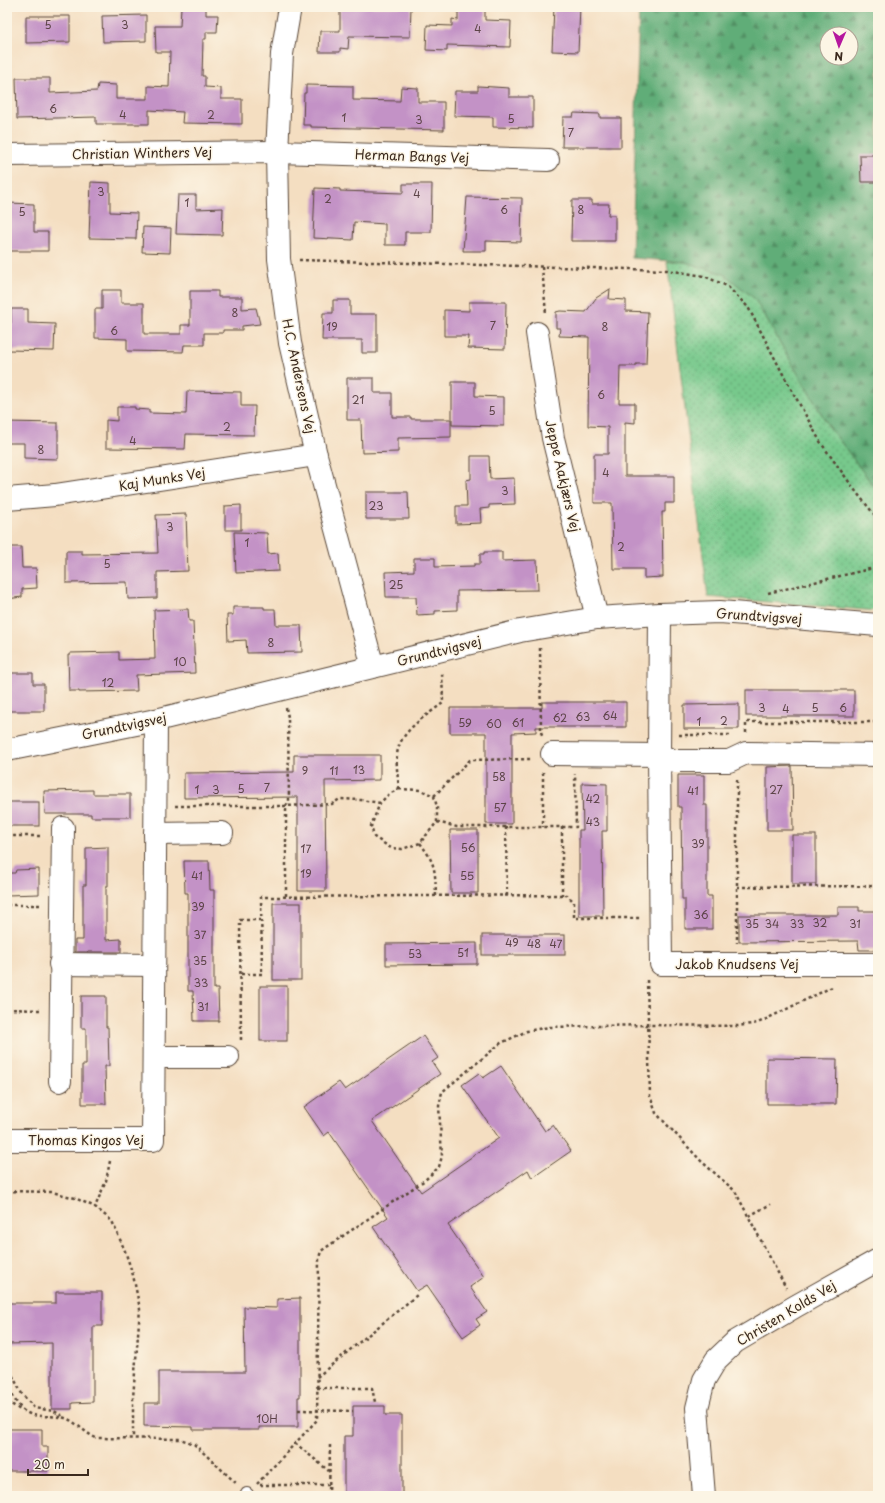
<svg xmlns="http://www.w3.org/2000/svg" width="885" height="1503" viewBox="0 0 885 1503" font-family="'Playpen Sans',sans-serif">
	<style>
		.grass { fill: url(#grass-dots); stroke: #597a55 }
		.forest { fill: url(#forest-firs); stroke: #4e6c4b; fill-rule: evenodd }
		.building { fill: #c392c6 }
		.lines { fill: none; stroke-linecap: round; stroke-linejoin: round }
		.service-casing { stroke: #574536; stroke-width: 14 }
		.minor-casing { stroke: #574536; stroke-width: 24 }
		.path { stroke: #574536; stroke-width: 2.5; stroke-dasharray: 3 3; stroke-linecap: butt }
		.service { stroke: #fff; stroke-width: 12 }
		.minor { stroke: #fff; stroke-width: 22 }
		.path-bridge { stroke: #574536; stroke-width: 2.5; stroke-dasharray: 3 3; stroke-linecap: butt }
		.labels { text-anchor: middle; stroke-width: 3; stroke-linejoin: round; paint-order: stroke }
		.number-label { font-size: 11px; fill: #5d4448 }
		.street-label { font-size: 13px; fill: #3b2a1e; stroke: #fcf5e5 }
	</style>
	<defs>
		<pattern id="grass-dots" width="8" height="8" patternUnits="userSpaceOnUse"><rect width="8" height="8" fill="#77c98c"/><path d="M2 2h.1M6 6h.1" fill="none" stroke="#63a372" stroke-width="1.8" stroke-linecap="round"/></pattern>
		<pattern id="forest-firs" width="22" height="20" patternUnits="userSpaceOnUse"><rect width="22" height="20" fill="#61ad78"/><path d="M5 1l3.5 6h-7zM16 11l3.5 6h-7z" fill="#518d62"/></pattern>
	</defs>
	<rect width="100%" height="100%" fill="#fcf5e5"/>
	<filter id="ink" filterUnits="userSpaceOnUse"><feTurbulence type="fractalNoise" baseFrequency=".025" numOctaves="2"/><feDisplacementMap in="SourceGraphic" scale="8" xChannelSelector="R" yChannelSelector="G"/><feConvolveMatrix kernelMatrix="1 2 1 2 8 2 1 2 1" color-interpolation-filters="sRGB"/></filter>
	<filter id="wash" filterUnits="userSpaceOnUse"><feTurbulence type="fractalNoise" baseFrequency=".012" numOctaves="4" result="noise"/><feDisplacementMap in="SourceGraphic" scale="16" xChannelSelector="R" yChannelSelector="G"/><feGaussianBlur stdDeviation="0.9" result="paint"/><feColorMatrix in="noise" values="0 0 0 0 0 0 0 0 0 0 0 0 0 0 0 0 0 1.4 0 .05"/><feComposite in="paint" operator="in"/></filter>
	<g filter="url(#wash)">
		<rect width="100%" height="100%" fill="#f4dec1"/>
		<polygon class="grass" points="667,261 685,262 724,274 754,298 828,425 878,492 878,611 708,597"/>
		<path class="forest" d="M639,7h239v485l-50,-67 -74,-127 -30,-24 -39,-12 -53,-4zM827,34h24v24h-24z"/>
		<g id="blocks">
			<g class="building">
				<polygon points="181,7 206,7 206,15 218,15 217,32 206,32 206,39 203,39 202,76 205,76 205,87 221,88 221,99 242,99 242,124 182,123 183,112 149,110 149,124 96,124 96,117 17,119 16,78 50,78 50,93 97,91 98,84 116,85 116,99 148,99 148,86 169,87 170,52 156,52 155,26 180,26"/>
				<polygon points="340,7 411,7 410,37 349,36 348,49 340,48 340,52 319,52 320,31 340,31"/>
				<polygon points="458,7 485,8 485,20 511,21 510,47 447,45 447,51 426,50 427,25 452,26 452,19 458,20"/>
				<polygon points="554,7 580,7 578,52 552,51"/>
				<polygon points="146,15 146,41 103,42 102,16"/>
				<polygon points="26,16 70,16 70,42 26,43"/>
				<polygon points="306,85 353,86 353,100 400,101 401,87 418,88 418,102 444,102 444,130 311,127 311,125 303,125 304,93 306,93"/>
				<polygon points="478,86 509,88 509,97 533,97 533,128 493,127 493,117 454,116 455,91 478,91"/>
				<polygon points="574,113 600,114 600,118 621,118 621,147 562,147 563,117 573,117"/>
				<polygon points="860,155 878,155 878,182 861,182"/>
				<polygon points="91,182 110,183 110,212 137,213 136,239 89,238"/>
				<polygon points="403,184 432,184 431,232 405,232 405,245 385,245 385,224 354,222 353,240 313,238 315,188 340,189 340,191 403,193"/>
				<polygon points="178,195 196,195 196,209 223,208 222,235 176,234"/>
				<polygon points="467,197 522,198 521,242 486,241 486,251 463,251"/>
				<polygon points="572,200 592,200 592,204 609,204 608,215 615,215 615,241 571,241"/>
				<polygon points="8,203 34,204 34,232 48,232 48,251 8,251"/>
				<polygon points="143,227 171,228 170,253 142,252"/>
				<polygon points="610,289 609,299 626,300 626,311 648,312 646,364 636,364 636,366 620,366 619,403 635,403 635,423 625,422 625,476 674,476 674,503 665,503 665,512 662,512 663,577 644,578 644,569 613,569 612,503 594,503 594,454 608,454 608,427 588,426 589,337 559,336 560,328 556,328 556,312 560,311 586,312 596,298"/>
				<polygon points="102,290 121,290 121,303 144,303 144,334 181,334 181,325 190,325 190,291 218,291 218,297 242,297 242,309 256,308 260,324 242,326 242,330 223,330 223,333 204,333 204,345 184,345 183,352 127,351 127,339 95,338 95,309 102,309"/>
				<polygon points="333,300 350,300 350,314 377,314 377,353 362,353 362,340 322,340 323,313 333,313"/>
				<polygon points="469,302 506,302 505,349 468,348 469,336 444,336 444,310 469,311"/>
				<polygon points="11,309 28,309 28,323 55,324 54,351 7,350 8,323 11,323"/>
				<polygon points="347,378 374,378 374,393 392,393 392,417 411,417 411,419 451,419 451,437 398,438 398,452 362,453 361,420 347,420"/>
				<polygon points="452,382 475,382 475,396 504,397 504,426 452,425"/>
				<polygon points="187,391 241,392 241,406 255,406 254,435 186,434 185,449 106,448 106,420 117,421 117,407 135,407 135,409 149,410 149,413 186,414"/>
				<polygon points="7,422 58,423 58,459 24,458 24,443 7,443"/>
				<polygon points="471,456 489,456 490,479 514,478 515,504 489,505 489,508 480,509 481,523 456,524 456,506 467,506 466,480 471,479"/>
				<polygon points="366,492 408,492 409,519 366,519"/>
				<polygon points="241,505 241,530 225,530 225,506"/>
				<polygon points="186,514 188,571 157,572 157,598 128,599 127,582 66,583 66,551 82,551 82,554 158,553 156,515"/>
				<polygon points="234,532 267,533 268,554 278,553 279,571 236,573"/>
				<polygon points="7,547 21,547 22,568 36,568 37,588 22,589 22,597 7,599"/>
				<polygon points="484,552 502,552 502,561 537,560 538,590 457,591 457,610 435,611 435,614 417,615 416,597 386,597 385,572 414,571 414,558 435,558 435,567 474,566 474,564 480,564 480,554 484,554"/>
				<polygon points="233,607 264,607 264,609 275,609 276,625 301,625 302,652 247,653 246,640 228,641 227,615 233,615"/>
				<polygon points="188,609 189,621 193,621 195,673 136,675 137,691 79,692 79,691 69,691 68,655 70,655 70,653 119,652 119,660 155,659 154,610"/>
				<polygon points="7,673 33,673 33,684 44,684 44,711 7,711"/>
				<rect x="746" y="690" width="108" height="26"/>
				<polygon points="542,702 626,702 626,727 536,727 536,732 512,733 512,824 486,824 486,733 450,733 450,708 542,708"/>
				<polygon points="739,704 739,729 684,729 684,705"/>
				<polygon points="294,755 380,755 380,780 325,781 326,891 298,891 298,797 184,798 184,773 294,772"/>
				<polygon points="792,766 793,830 767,830 767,767"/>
				<polygon points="678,775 704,775 704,805 707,805 707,896 712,896 712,929 685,929 685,899 682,899 681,807 678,807"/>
				<polygon points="582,783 607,784 607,831 602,831 603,916 579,916 579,830 583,830"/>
				<polygon points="93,790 93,794 130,794 130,817 91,817 91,814 45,814 44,791"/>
				<rect x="7" y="802" width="32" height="24"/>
				<polygon points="450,830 478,830 478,893 451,893"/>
				<rect x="792" y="835" width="24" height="49"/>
				<polygon points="108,847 108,886 106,886 106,940 121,939 121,952 75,952 75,940 83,940 83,885 86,885 86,848"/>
				<polygon points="184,861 209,861 210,890 214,890 214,989 218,989 219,1021 194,1021 193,991 188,991 188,893 185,893"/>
				<polygon points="39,869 39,894 7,895 7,873 15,873 16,870"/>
				<rect x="273" y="903" width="28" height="77"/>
				<polygon points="838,907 859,907 859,911 878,911 878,950 859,950 858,941 739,942 739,915 838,915"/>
				<rect x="482" y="935" width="83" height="20"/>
				<polygon points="477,943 477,964 386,965 386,944"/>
				<rect x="260" y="986" width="27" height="55"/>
				<polygon points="81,996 106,996 106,1027 108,1027 109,1066 105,1066 106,1104 82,1104 82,1065 86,1065 86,1028 81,1028"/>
				<polygon points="423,1036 438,1058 432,1062 440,1074 372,1121 421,1192 499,1138 462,1085 479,1073 483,1078 501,1066 545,1131 553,1125 571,1151 532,1178 528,1170 448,1225 484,1277 470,1287 487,1312 476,1319 480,1325 463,1337 427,1285 417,1291 373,1227 388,1217 329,1132 324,1136 304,1107 339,1082 345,1090"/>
				<polygon points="767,1058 837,1059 836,1104 767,1104"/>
				<polygon points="56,1292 102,1292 102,1326 93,1326 93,1402 72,1403 72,1409 52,1409 52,1343 7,1344 7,1303 56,1303"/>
				<polygon points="300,1298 300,1397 298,1397 298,1427 259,1427 259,1430 193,1430 193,1427 144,1426 144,1403 159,1403 159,1372 245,1372 244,1307 277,1308 277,1299"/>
				<polygon points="353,1406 385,1406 385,1415 402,1415 402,1496 344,1496 344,1436 353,1436"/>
				<polygon points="7,1429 42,1429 42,1447 48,1447 48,1471 7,1471"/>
			</g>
		</g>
	</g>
	<g filter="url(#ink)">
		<use href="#blocks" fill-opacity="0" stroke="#574536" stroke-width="1"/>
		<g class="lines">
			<defs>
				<polyline id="service" points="246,1496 247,1494"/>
				<g id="minor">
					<polyline points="290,7 282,54 277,152 279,259 290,343 316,455 373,667"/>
					<polyline points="7,155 277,152 548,160"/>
					<polyline points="537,333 553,438 597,618"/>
					<polyline points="7,499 55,495 316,455"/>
					<polyline points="660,614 659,755 661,964 878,964"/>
					<polyline points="7,750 156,720 520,631 597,618 660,614 720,612 878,625"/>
					<polyline points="552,754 659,755 674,761 729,761 746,753 878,755"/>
					<polyline points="155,834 222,833"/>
					<polyline points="60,964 154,965"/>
					<polyline points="154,1057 228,1057"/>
					<polyline points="60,1081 63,828"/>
					<polyline points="7,1140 153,1140 156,720"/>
					<polyline points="704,1496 697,1408 704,1380 716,1360 735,1342 796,1306 878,1260"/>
				</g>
			</defs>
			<use href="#service" class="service-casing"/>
			<use href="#minor" class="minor-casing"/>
			<g class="path">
				<polyline points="299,260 667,270 704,276 727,286 748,307 784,376 821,443 857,493 878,519"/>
				<polyline points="542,267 546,314"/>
				<polyline points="768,593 878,567"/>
				<polyline points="540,648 541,732 543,737"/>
				<polyline points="286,708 288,717 289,801 286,806 332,804 340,799 361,800 380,803"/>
				<polyline points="746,733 746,722 878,722"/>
				<polyline points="679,735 732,735"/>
				<polyline points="543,772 543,827"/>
				<polyline points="737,780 737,943"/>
				<polygon points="399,789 421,790 434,796 437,807 437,822 420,843 402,849 391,848 374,837 371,826 380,803 389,794"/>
				<path d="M399,789c-1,-11 -3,-23 -2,-34 2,-24 29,-39 46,-52l-1,-32"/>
				<polyline points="434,796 470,760 532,759"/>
				<polyline points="175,806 286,806 286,896"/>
				<polyline points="437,822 457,827 576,827 575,774"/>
				<polyline points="506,827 507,896"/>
				<polyline points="562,827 562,895"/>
				<polyline points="7,836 42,836"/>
				<path d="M420,843c16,21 15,27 16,53"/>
				<polyline points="737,887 878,886"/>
				<polyline points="7,905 42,905"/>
				<polyline points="241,974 262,974 261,897 567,895 574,902 574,918 640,918"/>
				<polyline points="647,980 650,1096 656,1113 701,1161 735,1191 786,1288"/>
				<polyline points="7,1009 40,1010"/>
				<polyline points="241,1040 240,920 261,920"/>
				<polyline points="110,1161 106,1181 95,1207 112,1221 125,1251 133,1275 140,1309 133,1398 133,1438"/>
				<polyline points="7,1191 52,1192 75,1198 95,1207"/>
				<polyline points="749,1216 771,1204"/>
				<polyline points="7,1365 22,1394 34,1408 54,1411 64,1417"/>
				<polyline points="317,1377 417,1295"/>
				<path d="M7,1384c4,8 8,18 14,24 11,13 32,5 47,11 10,5 17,14 28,19l84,1 14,5 43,40"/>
				<polyline points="317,1388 372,1388 375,1402"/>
				<polyline points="7,1401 20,1410"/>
				<polyline points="295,1443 330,1472"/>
				<polyline points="257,1484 317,1420 319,1258 321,1251 425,1180 439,1167 442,1156 439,1106 442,1092 501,1043 527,1031 549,1027 647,1025 738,1026 758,1023 834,986"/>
				<polyline points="260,1485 329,1485"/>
				<polyline points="329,1496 330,1445"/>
			</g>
			<use href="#service" class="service"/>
			<use href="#minor" class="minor"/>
			<polyline class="path-bridge" points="298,1410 353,1411"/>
		</g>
	</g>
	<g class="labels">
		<g class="number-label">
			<text x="48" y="29">5</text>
			<text x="125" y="29">3</text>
			<text x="478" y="33">4</text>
			<text x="53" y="113">6</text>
			<text x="123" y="119">4</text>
			<text x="211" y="119">2</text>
			<text x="344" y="122">1</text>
			<text x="511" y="123">5</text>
			<text x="419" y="124">3</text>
			<text x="571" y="137">7</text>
			<text x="101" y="196">3</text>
			<text x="417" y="198">4</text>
			<text x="328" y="203">2</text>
			<text x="187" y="207">1</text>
			<text x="504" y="214">6</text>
			<text x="581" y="214">8</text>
			<text x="22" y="216">5</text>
			<text x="235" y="317">8</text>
			<text x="493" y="330">7</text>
			<text x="332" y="331">19</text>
			<text x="605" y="331">8</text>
			<text x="114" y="335">6</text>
			<text x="601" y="399">6</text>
			<text x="358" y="404">21</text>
			<text x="492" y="415">5</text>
			<text x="227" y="431">2</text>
			<text x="133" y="445">4</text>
			<text x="41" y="454">8</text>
			<text x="606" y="477">4</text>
			<text x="505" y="495">3</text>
			<text x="376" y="510">23</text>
			<text x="170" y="531">3</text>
			<text x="247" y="547">1</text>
			<text x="621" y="551">2</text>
			<text x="107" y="568">5</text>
			<text x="396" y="589">25</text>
			<text x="271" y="647">8</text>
			<text x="180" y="666">10</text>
			<text x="108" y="687">12</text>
			<text x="762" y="712">3</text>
			<text x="815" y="712">5</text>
			<text x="843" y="712">6</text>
			<text x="786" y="713">4</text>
			<text x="610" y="720">64</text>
			<text x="583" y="721">63</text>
			<text x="560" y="722">62</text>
			<text x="724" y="725">2</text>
			<text x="699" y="726">1</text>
			<text x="465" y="727">59</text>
			<text x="518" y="727">61</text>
			<text x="494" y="728">60</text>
			<text x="359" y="774">13</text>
			<text x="305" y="775">9</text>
			<text x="334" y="775">11</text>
			<text x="499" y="781">58</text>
			<text x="267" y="792">7</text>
			<text x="241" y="793">5</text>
			<text x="197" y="794">1</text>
			<text x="216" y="794">3</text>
			<text x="776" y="794">27</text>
			<text x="693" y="795">41</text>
			<text x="593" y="803">42</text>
			<text x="500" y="812">57</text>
			<text x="593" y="826">43</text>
			<text x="698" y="848">39</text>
			<text x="468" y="852">56</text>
			<text x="306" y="853">17</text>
			<text x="306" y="878">19</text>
			<text x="197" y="880">41</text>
			<text x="467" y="880">55</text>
			<text x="198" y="911">39</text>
			<text x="701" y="919">36</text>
			<text x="820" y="927">32</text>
			<text x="752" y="928">35</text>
			<text x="772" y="928">34</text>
			<text x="797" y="928">33</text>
			<text x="855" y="928">31</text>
			<text x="200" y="939">37</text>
			<text x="512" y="947">49</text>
			<text x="534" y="948">48</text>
			<text x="556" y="948">47</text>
			<text x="463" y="957">51</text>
			<text x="415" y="958">53</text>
			<text x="200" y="965">35</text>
			<text x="201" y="987">33</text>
			<text x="203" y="1011">31</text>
			<text x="267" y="1423">10H</text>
		</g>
		<g class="street-label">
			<text transform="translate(142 153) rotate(-1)" y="5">Christian Winthers Vej</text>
			<text transform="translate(412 156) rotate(2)" y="5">Herman Bangs Vej</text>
			<text transform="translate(299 376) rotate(78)" y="5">H.C. Andersens Vej</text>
			<text transform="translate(563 476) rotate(77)" y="5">Jeppe Aakjærs Vej</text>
			<text transform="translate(162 479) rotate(-9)" y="5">Kaj Munks Vej</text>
			<text transform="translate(759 616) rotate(4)" y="5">Grundtvigsvej</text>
			<text transform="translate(439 651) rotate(-14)" y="5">Grundtvigsvej</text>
			<text transform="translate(124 726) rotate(-12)" y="5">Grundtvigsvej</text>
			<text x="737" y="969">Jakob Knudsens Vej</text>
			<text x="86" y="1145">Thomas Kingos Vej</text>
			<text transform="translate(786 1313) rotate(-31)" y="5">Christen Kolds Vej</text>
		</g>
	</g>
	<rect width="885" height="1503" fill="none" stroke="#fcf5e5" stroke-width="24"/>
	<g transform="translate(839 46) rotate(182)"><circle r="19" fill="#fcf5e5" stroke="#afa495"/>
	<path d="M0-3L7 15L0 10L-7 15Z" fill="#b5179e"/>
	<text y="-6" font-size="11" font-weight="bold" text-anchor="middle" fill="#3b2a1e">N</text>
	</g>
	<path d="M28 1469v6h60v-6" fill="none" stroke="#3b2a1e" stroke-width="2"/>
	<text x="34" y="1469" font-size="12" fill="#3b2a1e" stroke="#fcf5e5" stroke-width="3" paint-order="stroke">20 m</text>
</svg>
